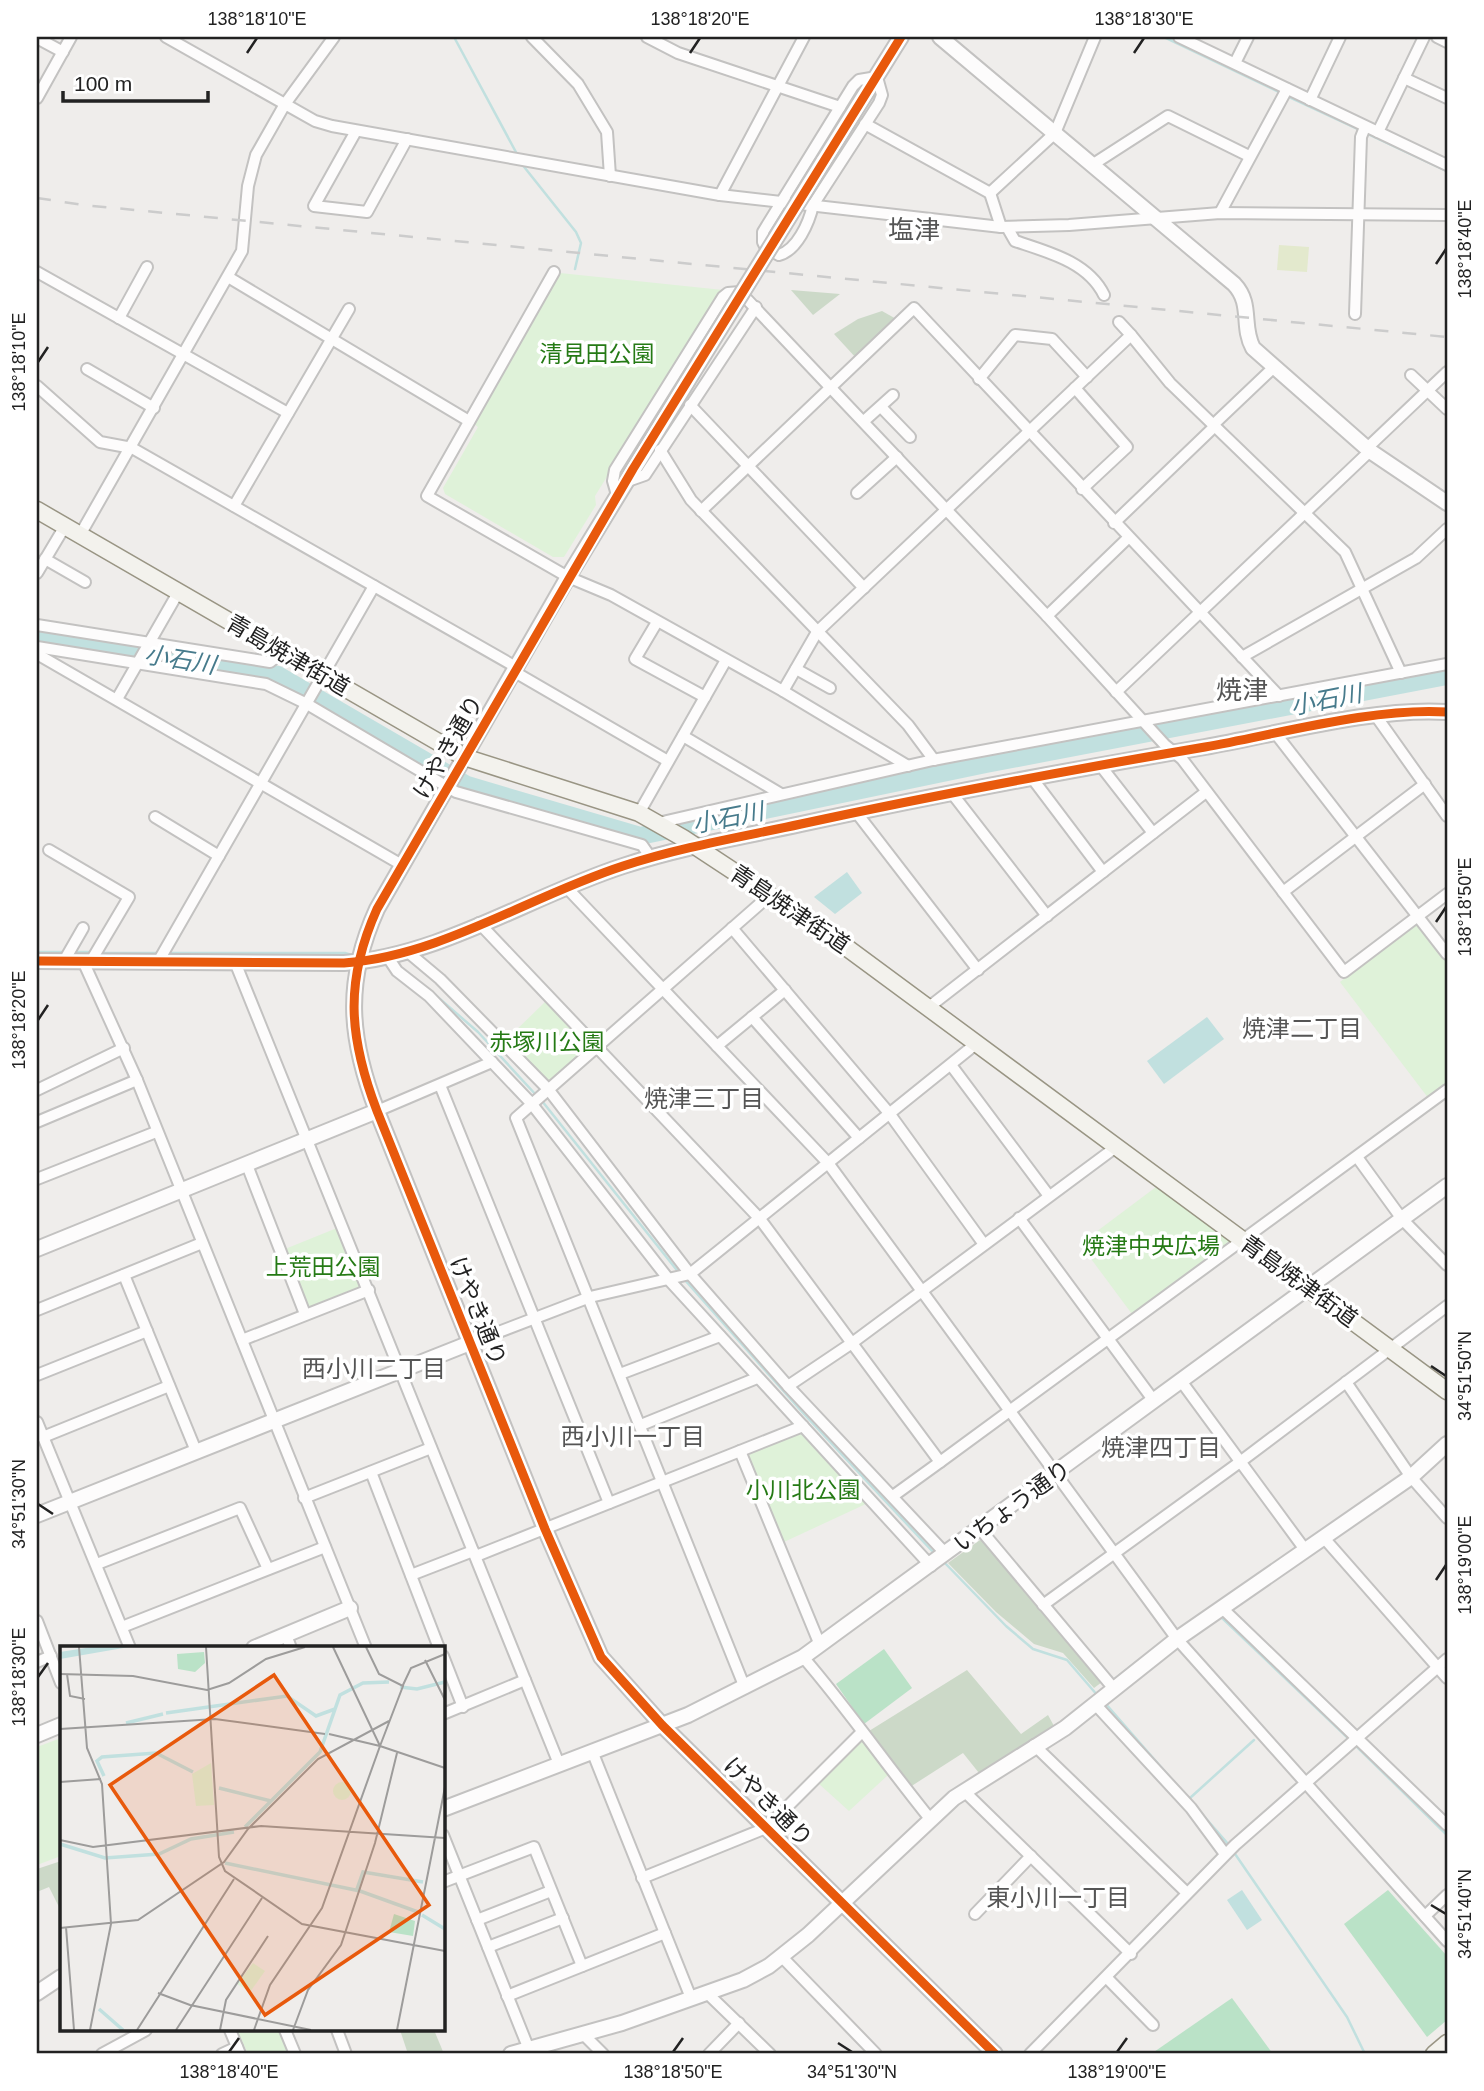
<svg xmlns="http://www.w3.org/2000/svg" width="1484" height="2091" viewBox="0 0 1484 2091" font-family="Helvetica,'Noto Sans JP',sans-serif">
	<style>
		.grass { fill: #e3e9cd }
		.cemetery { fill: #ccd9c8 }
		.park { fill: #dff2d9 }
		.pitch { fill: #bae2c7 }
		.water { fill: #c1e0df }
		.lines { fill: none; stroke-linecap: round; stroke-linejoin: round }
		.stream { stroke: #c1e0df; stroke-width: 2.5 }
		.river { stroke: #c1e0df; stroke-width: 18 }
		.minor-casing { stroke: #c3c2c1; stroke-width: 14 }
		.tertiary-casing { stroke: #c3c2c1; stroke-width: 18 }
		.secondary-casing { stroke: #999584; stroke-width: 19 }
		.minor { stroke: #fdfcfc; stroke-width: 10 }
		.tertiary { stroke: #fdfcfc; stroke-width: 14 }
		.secondary { stroke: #f3f2ed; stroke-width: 16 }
		.rail { stroke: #ccc; stroke-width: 2.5; stroke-dasharray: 14 14; stroke-linecap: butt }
		.tertiary-bridge-casing { stroke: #c3c2c1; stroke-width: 18; stroke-linecap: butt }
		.tertiary-bridge { stroke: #fdfcfc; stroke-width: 14 }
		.cycleway-casing { stroke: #fff; stroke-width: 13 }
		.cycleway { stroke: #e8590c; stroke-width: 9 }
		.ticks { fill: none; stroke: #222; stroke-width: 2.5 }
		.labels { text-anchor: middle; stroke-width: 7; stroke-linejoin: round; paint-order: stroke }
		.park-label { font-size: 23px; fill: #257a15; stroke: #fff }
		.street-label { font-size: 23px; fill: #222; stroke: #fff }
		.water-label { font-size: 24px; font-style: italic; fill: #477b8c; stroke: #fff }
		.neighbourhood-label { font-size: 24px; fill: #555; stroke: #fff }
		.quarter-label { font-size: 26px; fill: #555; stroke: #fff }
		.inset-river { fill: none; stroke: #c1e0df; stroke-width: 3.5 }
		.inset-road { fill: none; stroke: #9d9c9b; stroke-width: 2 }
		.view { fill: #e8590c; fill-opacity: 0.15; stroke: #e8590c; stroke-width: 3.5 }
		.inset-edge { fill: none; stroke: #222; stroke-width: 3.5 }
		.neatline { fill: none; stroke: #222; stroke-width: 2.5 }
		.ticks-label { font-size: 18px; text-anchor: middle; fill: #222 }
	</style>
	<rect width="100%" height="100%" fill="#efedeb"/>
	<polygon class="grass" points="1279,245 1309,247 1307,272 1277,270"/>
	<g class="cemetery">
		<polygon points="791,290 840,294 813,315"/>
		<polygon points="882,311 898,320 857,359 834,334 858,319"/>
		<polygon points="980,1540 983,1541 1102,1682 1094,1688 1063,1653 1034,1644 996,1612 948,1563"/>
		<polygon points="967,1670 1021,1734 1048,1715 1054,1726 979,1773 963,1753 910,1787 869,1731"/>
		<polygon points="61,1861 61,1911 49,1887 37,1892 37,1869"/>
		<polygon points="400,2030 434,2030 444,2054 408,2054"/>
	</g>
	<g class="park">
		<polygon points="560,273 723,290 595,496 596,505 564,557 553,557 445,494 443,488 478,427 474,424"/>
		<polygon points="1416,922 1447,962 1447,1085 1429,1099 1340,982"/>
		<polygon points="547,1000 589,1048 550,1082 505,1041"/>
		<polygon points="1156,1187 1231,1241 1132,1314 1080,1244"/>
		<polygon points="337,1228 361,1286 309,1307 285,1249"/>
		<polygon points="799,1432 804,1432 868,1503 784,1542 748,1457 752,1452"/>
		<polygon points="61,1738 61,1856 37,1865 37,1747"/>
		<polygon points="862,1741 888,1775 849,1811 818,1783"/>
		<polygon points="237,2030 279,2030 289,2054 248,2054"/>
	</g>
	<g class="pitch">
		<polygon points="884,1649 912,1688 864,1724 836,1684"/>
		<polygon points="1388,1890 1447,1956 1447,2020 1427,2037 1344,1924"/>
		<polygon points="1232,1998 1273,2054 1151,2054"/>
	</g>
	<g class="water">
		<polygon points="847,872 862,893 835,914 814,897"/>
		<polygon points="1207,1017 1224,1039 1164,1084 1147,1061"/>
		<polygon points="1242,1890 1262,1920 1247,1930 1227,1900"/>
	</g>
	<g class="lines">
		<g class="stream">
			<polyline points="454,37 517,154"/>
			<polyline points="1164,37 1281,93"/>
			<polyline points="1287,96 1360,130"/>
			<polyline points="1366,133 1447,171"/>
			<polyline points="521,163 576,232 581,243 575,269"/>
			<polyline points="668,473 685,499"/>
			<polyline points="932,765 937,774"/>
			<polyline points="37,952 65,952"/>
			<polyline points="72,952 93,952"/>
			<polyline points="100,953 159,953"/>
			<polyline points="166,953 345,953 355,956"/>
			<polyline points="433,993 478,1032 537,1096"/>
			<polyline points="542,1101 680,1274"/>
			<polyline points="684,1279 804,1414 934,1553"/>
			<polyline points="942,1560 1006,1626 1033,1649 1067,1660 1098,1696"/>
			<polyline points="1220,1616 1350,1740"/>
			<polyline points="1186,1625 1209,1609"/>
			<polyline points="1111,1682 1139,1660"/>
			<polyline points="1105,1703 1229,1845"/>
			<polyline points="1354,1744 1447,1835"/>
			<polyline points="1190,1798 1254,1740"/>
			<polyline points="1233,1851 1347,2017 1365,2054"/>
		</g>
		<polyline class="river" points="37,639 278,675 467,785 640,836 986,764 1447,676"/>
		<defs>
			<g id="minor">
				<polyline points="166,37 315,121 332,126 720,195 1001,227 1069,225 1220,213 1447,215"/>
				<polyline points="532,37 578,84 607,132 610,176"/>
				<polyline points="647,37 678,53 840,107"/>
				<polyline points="1179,37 1447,165"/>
				<polyline points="1437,37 1447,42"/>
				<polyline points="37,38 63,52"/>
				<polyline points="1235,63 1248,37"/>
				<path d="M877,77l5,18 -3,8 -66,102c-4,18 -16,45 -34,50l-13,-7 -3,-6v-10l90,-146 6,-6z"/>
				<polyline points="1404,78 1447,98"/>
				<polyline points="37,98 71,37"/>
				<polyline points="1310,100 1340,37"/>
				<polyline points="865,124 990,193 1055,133 1095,37"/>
				<polyline points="356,131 314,206 367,212 407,139"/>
				<polyline points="1378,132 1424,37"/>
				<polyline points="1092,165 1168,116 1249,156"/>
				<polyline points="990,193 1001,227"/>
				<polyline points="720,195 804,37"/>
				<polyline points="1220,213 1287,89"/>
				<path d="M1007,227l8,14c33,11 73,21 89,54"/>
				<polyline points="37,272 288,413"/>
				<polyline points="554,272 427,496 568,577 611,595 783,691 908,766"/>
				<polyline points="228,277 469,421"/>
				<polyline points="1355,314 1361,137 1365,127"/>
				<polyline points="119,318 147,267"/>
				<polyline points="1119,322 1131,335"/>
				<polyline points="87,369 154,408"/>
				<polyline points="1411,375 1447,409"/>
				<polyline points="979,379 1015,335 1052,339 1087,377"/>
				<polyline points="37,386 100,442 132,448 516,667"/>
				<polyline points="1075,388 1127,447 1082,489"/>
				<polyline points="690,405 864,588"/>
				<polyline points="881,407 910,437"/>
				<polyline points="864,421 893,395"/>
				<polyline points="1213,425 1274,367"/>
				<polyline points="1367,448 1447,372"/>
				<polyline points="660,450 691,500 908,725 934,760"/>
				<polyline points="625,482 645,475 756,307"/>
				<polyline points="857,493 897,457"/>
				<polyline points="617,495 613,481 615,470 723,297 728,293 740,292 1047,616 1165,745 1182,759 1344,972 1447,894"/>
				<polyline points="234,506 349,309"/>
				<polyline points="701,511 914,308 1279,696"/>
				<polyline points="1114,523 1214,427"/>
				<polyline points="80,535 242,251 248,186 256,155 285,104 334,37"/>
				<polyline points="45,559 85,582"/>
				<polyline points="37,573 65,526"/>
				<polyline points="1047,616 1128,538"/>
				<polyline points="657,622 635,659 705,697"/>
				<polyline points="37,625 270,662 283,652"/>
				<polyline points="37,647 266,684 307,704 456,792 642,845 651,858"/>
				<polyline points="37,654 402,865"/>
				<polyline points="1242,657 1416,558 1447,529"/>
				<polyline points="796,669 830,688"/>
				<polyline points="513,671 668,761"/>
				<polyline points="783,691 817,632 1131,335 1170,383 1345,552 1401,673"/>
				<polyline points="1116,692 1370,451"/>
				<polyline points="117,699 179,591"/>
				<polyline points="1376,716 1447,816"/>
				<polyline points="1276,734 1447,954"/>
				<polyline points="683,736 781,794"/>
				<polyline points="1100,765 1153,833"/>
				<polyline points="1032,778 1103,872"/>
				<polyline points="951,792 1047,916"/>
				<polyline points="856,812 978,970"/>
				<polyline points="639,813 726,660"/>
				<polyline points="155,817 219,856"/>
				<polyline points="658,823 933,760 1447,664"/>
				<polyline points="49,850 129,897 91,961"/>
				<polyline points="567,888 828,1163 1177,1639 1447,1941"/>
				<polyline points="1283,892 1425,784"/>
				<polyline points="479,923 760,1219 940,1462 1447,1090"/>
				<polyline points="732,928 889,1113 983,1243"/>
				<polyline points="409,953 440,979 548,1089 690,1274 788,1386 946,1554"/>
				<polyline points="389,959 397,971 429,996 531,1103 670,1281 931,1566"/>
				<polyline points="64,961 83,928"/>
				<polyline points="83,961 137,1080 366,1648"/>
				<polyline points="158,962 374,586"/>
				<polyline points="235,962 559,1764"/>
				<polyline points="929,1007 1206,792"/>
				<polyline points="752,1017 859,1138"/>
				<polyline points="717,1046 785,990"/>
				<polyline points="951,1065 1049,1196"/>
				<polyline points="440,1085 609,1503"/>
				<polyline points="37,1090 124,1048"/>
				<polyline points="377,1111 492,1062"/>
				<polyline points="37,1122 137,1080"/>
				<polyline points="1357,1157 1402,1219 1447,1265"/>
				<polyline points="247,1165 305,1314"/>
				<polyline points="37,1179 156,1132"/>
				<polyline points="1019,1218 1154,1401"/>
				<polyline points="124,1275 196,1451"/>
				<polyline points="37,1310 202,1243"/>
				<polyline points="242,1340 369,1290"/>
				<polyline points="470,1343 590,1297 690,1274 977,1043"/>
				<polyline points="620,1374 720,1336"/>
				<polyline points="37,1375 147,1331"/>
				<polyline points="1181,1381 1306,1551"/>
				<polyline points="1346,1382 1411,1477 1447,1518"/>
				<polyline points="788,1386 852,1343 1116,1147"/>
				<polyline points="37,1422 130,1648"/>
				<polyline points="641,1425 757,1378"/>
				<polyline points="43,1437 169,1386"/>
				<polyline points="740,1451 820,1645"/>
				<polyline points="371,1472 439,1648"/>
				<polyline points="893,1496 940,1462"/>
				<polyline points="304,1498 431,1448"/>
				<polyline points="980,1529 1115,1690"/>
				<polyline points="1324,1538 1447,1678"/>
				<polyline points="476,1556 803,1426"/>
				<polyline points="97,1564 240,1508 268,1569"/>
				<polyline points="411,1575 473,1551"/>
				<polyline points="1043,1605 1240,1462 1447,1306"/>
				<polyline points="1222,1608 1447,1825"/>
				<polyline points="37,1621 61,1683"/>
				<polyline points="122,1627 325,1547"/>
				<polyline points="286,1635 291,1648"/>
				<polyline points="443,1656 463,1707"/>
				<path d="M803,1657c45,52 84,109 128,163"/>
				<polyline points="37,1662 51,1656"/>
				<polyline points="745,1688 516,1118 770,895"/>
				<polyline points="1095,1704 1191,1808 1225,1854"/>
				<polyline points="443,1714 525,1680"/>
				<polyline points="1034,1745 1187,1893"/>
				<polyline points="592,1751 691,1998"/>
				<polyline points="965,1792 1131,1954"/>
				<polyline points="443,1835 530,2052"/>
				<polyline points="642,1878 766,1828 862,1732"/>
				<polyline points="443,1882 534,1847 582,1966"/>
				<polyline points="975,1914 1031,1856"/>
				<polyline points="1425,1916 1447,1895"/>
				<polyline points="477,1920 551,1891"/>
				<polyline points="488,1947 563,1918"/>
				<polyline points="782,1957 876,2054"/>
				<polyline points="1107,1978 1153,2025"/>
				<polyline points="707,1993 770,2054"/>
				<polyline points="507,1996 665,1933"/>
				<polyline points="230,2030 240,2054"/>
				<polyline points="285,2030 295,2054"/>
				<polyline points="337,2030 346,2054"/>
				<polyline points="582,2033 603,2054"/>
				<polyline points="102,2054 146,2030"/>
				<polyline points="222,2054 237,2047"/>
				<polyline points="709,2054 739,2023"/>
				<polyline points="1030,2054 1235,1845 1447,1659"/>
			</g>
			<g id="tertiary">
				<path d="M940,37l294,247c19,20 7,42 19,64l117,103 77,52"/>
				<polyline points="823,162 901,37"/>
				<path d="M687,382l-119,195 -191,332c-33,73 -28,129 0,202l168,418 56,128 61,68 333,329"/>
				<path d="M37,961l307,2c97,-7 186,-67 279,-97 58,-19 118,-29 178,-42 134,-29 269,-54 404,-77 73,-13 170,-40 242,-35"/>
				<polyline points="37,1249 377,1111"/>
				<polyline points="37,1515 470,1343"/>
				<polyline points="254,1648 350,1608"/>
				<polyline points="37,1735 61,1725"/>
				<polyline points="443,1809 688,1715 803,1657 1447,1186"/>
				<polyline points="37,1993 61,1977"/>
				<polyline points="511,2054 622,2023 743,1980 769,1966 808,1935 954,1798 1065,1728 1177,1639 1411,1477 1447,1444"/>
			</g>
			<g id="secondary">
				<polyline points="37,510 464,757 639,813 683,838 827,933 1447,1391"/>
				<polyline points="1434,2054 1447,2043"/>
			</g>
		</defs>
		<use href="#minor" class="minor-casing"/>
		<use href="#tertiary" class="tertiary-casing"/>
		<use href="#secondary" class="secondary-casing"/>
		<use href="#minor" class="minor"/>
		<use href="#tertiary" class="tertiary"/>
		<use href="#secondary" class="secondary"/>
		<polyline class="rail" points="37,198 83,205 1447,337"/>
		<defs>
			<polyline id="tertiary-bridge" points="687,382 823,162"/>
		</defs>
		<use href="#tertiary-bridge" class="tertiary-bridge-casing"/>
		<use href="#tertiary-bridge" class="tertiary-bridge"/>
		<defs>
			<g id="cycleway">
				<path d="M901,37l-268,432 -256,440c-33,73 -28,129 0,202l168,418 56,128 61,68 333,329"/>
				<path d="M37,961l307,2c97,-7 186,-67 279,-97 58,-19 118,-29 178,-42 134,-29 269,-54 404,-77 73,-13 170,-40 242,-35"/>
			</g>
		</defs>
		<use href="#cycleway" class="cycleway-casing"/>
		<use href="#cycleway" class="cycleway"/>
	</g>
	<path class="ticks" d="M247,53l10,-15M690,53l10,-15M1134,53l10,-15M1436,264l10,-15M38,362l10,-15M1436,922l10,-15M38,1020l10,-15M1431,1366l15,10M38,1504l15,10M1436,1580l10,-15M38,1677l10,-14M1431,1905l15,9M838,2043l14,9M229,2052l10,-14M673,2052l10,-14M1117,2052l10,-14"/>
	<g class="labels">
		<g class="park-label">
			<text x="597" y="362">清見田公園</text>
			<text x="547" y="1050">赤塚川公園</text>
			<text x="1151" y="1254">焼津中央広場</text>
			<text x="323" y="1275">上荒田公園</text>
			<text x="803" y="1498">小川北公園</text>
		</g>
		<g class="street-label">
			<text transform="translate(288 655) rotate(30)" y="8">青島焼津街道</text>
			<text transform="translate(448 747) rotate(-60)" y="8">けやき通り</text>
			<text transform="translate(790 909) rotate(34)" y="8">青島焼津街道</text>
			<text transform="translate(1299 1281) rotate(36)" y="8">青島焼津街道</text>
			<text transform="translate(478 1311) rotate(68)" y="8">けやき通り</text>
			<text transform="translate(1012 1506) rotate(-36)" y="8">いちょう通り</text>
			<text transform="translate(768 1802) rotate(45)" y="8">けやき通り</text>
		</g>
		<g class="water-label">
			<text transform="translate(180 660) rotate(9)" y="8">小石川</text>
			<text transform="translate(1326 700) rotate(-11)" y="8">小石川</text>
			<text transform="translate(728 818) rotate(-11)" y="8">小石川</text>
		</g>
		<g class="neighbourhood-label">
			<text x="1302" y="1037">焼津二丁目</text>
			<text x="704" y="1107">焼津三丁目</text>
			<text x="374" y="1377">西小川二丁目</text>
			<text x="633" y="1445">西小川一丁目</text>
			<text x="1161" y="1456">焼津四丁目</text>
			<text x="1058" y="1906">東小川一丁目</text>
		</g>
		<g class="quarter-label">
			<text x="914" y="239">塩津</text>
			<text x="1242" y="699">焼津</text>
		</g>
	</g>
	<g transform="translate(60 1646)">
		<rect width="385" height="385" fill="#efedeb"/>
		<path d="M151,117l3,42 -18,1 -4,-32zM273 145a9 9 0 1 1 18 0a9 9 0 1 1-18 0ZM193,317l12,8 -15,21 -13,-8z" fill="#dff2d9"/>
		<path d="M144,6l1,11 -10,9 -17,-3 -1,-15zM334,268l21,7 -2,15 -24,-4z" fill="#bae2c7"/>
		<path d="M32,1h37l-69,12v-7z" fill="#c1e0df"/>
		<path class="inset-river" d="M340,41l17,2 28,-7M106,67l121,-17 29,20 19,-7M66,77l37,-9M44,130l-7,-15 5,-4 54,-4 37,19M159,142l52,13M185,181l75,-75 20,-57 23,-12 26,-1M0,198l45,14 54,-4 32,-15 43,-7M165,217l135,28 58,21M297,243l6,-17 60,10M362,269l23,14M39,363l24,21"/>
		<path class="inset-road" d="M19,1l8,101 15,36 9,140 -21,106M146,1l13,210 6,14 77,53 143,27M273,1l47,99M306,1l13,27 24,12 -23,60M365,14l20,40M0,28l73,2 74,14 22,-7 37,-24 39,-12M7,28l3,22 15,3M343,39l8,-17 34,-14M0,83l155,-10 110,15M320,100l65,22M0,136l41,-3M0,194l33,7 168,-21 184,12M6,281l8,103M0,282l78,-8 86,-58 24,-33 70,-70 71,-38M98,347l32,12 121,25M77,384l97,-151M116,384l86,-132M160,384l6,-30 42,-64M194,384l16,-45 52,-77 58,-162 -51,-12M233,384l15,-40 33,-45 34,-102 22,-90M337,384l48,-243"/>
		<path class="view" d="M214,29l155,230 -164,110 -155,-230z"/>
		<rect width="385" height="385" class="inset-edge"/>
	</g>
	<rect width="1484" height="2091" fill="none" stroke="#ffffff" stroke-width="77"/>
	<path d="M63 91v10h145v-10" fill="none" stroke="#222222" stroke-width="3.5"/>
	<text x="74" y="91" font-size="21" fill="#222222" stroke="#ffffff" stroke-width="5" paint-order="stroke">100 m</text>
	<rect x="38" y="38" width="1408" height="2014" class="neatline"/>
	<g class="ticks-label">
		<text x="257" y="25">138°18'10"E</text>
		<text x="700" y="25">138°18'20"E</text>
		<text x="1144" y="25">138°18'30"E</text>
		<text transform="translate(1465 249) rotate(-90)" y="6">138°18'40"E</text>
		<text transform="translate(19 362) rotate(-90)" y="6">138°18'10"E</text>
		<text transform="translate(1465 907) rotate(-90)" y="6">138°18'50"E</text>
		<text transform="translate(19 1020) rotate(-90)" y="6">138°18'20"E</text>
		<text transform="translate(1465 1376) rotate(-90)" y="6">34°51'50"N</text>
		<text transform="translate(19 1504) rotate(-90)" y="6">34°51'30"N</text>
		<text transform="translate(1465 1565) rotate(-90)" y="6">138°19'00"E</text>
		<text transform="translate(19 1677) rotate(-90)" y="6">138°18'30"E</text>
		<text transform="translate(1465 1914) rotate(-90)" y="6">34°51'40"N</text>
		<text x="229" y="2078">138°18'40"E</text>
		<text x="673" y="2078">138°18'50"E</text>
		<text x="852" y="2078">34°51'30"N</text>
		<text x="1117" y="2078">138°19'00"E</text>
	</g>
</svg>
